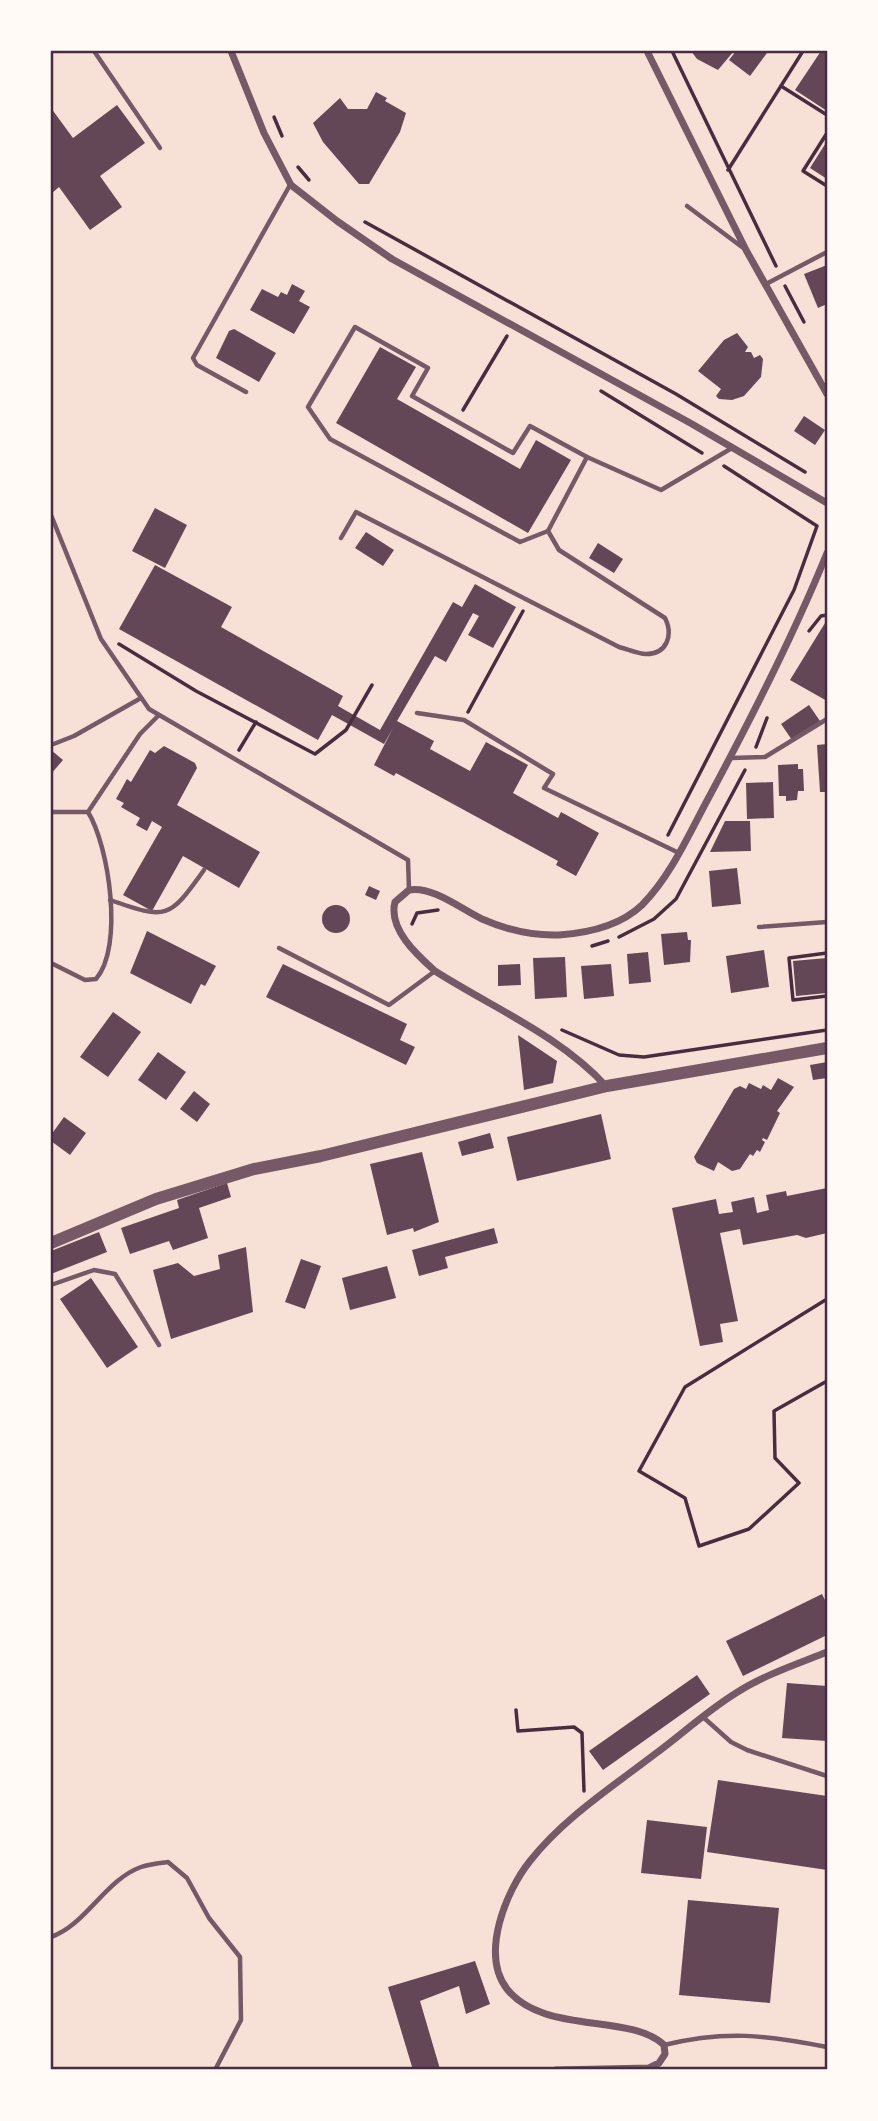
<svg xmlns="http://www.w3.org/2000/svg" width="878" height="2121" viewBox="0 0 878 2121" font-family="Roboto,sans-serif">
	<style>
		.building { fill: #644757 }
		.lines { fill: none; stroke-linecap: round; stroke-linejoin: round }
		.path { stroke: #4a2c40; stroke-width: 3.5 }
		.service { stroke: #755966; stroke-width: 4.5 }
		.minor { stroke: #755966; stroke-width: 7 }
		.tertiary { stroke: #755966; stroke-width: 12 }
		.neatline { fill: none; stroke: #4a2c40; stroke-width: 2.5 }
	</style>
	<rect width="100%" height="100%" fill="#f7e1d7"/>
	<g class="building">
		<polygon points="691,51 734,51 718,70 697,59"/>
		<polygon points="736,51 765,51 767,53 750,76 729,60"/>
		<polygon points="821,51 827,51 827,111 795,90"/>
		<polygon points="376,92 387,98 385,101 406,113 400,132 369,184 359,184 323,142 313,123 340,98 348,109 367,109"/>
		<polygon points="117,105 145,143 100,176 122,207 90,230 59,187 51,194 51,108 73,138"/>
		<polygon points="827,141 827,179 810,168"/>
		<polygon points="827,265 827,304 818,308 804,274"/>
		<polygon points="292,284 305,291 299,301 310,307 294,334 250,310 262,289 278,297 281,292 287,295"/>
		<polygon points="234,329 276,353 259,382 216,358 229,331"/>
		<polygon points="737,333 748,347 745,352 751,352 754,358 760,355 763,359 761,377 744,396 732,400 719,399 716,396 721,389 698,371 724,340"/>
		<polygon points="380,347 416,367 397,399 520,469 536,440 571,460 528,533 336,423"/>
		<polygon points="804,416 825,430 815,445 794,431"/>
		<polygon points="155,508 187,525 165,568 132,551"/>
		<polygon points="366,532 394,550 383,566 355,548"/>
		<polygon points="598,543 623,559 614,573 589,558"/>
		<polygon points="155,565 232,607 221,627 343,696 338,706 380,730 453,602 462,607 475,584 516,607 493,648 468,635 479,616 473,613 446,662 435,656 397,721 434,741 430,749 470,771 486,742 528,765 513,793 558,818 561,812 599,833 576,876 556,865 558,861 396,773 394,776 374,765 393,728 384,744 332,715 318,740 119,629"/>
		<polygon points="825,623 827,623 827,701 790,680"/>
		<polygon points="809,705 820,721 792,740 781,724"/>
		<polygon points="827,744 827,792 820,792 817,745"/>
		<polygon points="164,746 195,763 197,768 177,805 260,852 239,888 183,856 152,911 123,895 162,827 152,821 147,831 136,825 140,818 121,807 124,803 116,799 127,779 131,782 150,750 155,753"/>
		<polygon points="51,750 63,760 51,774"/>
		<polygon points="798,764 798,769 803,769 804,791 798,791 797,800 786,801 786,796 779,796 778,765"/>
		<polygon points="773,782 774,818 747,819 746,783"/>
		<polygon points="725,821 750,821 751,851 710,852"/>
		<polygon points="737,868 741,904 712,907 709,871"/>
		<polygon points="369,886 380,891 376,900 365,895"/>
		<circle cx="336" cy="919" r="14"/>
		<polygon points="147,931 216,966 205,986 201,984 191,1004 130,973"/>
		<polygon points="687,932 688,940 691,940 690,962 664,965 661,934"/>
		<polygon points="764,950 769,987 731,993 726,956"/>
		<polygon points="648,952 651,982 629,984 627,954"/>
		<polygon points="565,957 567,997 535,999 533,958"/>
		<polygon points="827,958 827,993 796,996 793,961"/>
		<polygon points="283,964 407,1024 400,1040 415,1047 406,1065 266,997"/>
		<polygon points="520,964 521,985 498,986 498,965"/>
		<polygon points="611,964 614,996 584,999 581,966"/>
		<polygon points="113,1012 141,1032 108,1077 80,1057"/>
		<polygon points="518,1035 557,1061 553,1083 524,1090"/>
		<polygon points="158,1052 186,1072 166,1100 138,1080"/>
		<polygon points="827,1062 827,1078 813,1080 810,1065"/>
		<polygon points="778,1078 794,1087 777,1111 780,1113 767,1140 763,1138 762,1140 765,1142 760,1152 757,1150 753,1156 750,1154 740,1169 732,1171 718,1162 714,1171 697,1163 694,1157 734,1089 740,1086 746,1089 749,1083 761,1089 763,1085 771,1090"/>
		<polygon points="194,1091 210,1104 197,1122 180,1109"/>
		<polygon points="601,1114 611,1159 517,1181 507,1137"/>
		<polygon points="64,1117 86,1133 70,1155 51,1141 51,1135"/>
		<polygon points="490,1133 494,1148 462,1156 458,1142"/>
		<polygon points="422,1152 439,1222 414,1232 413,1228 387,1235 370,1164"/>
		<polygon points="227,1183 231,1197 199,1208 208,1238 173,1250 169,1241 130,1254 121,1228 179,1208 177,1200"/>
		<polygon points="827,1188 827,1233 806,1238 797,1235 743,1245 740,1229 720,1233 738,1321 720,1324 723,1342 700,1346 672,1208 716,1199 719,1214 733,1212 731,1202 754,1197 757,1213 769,1210 766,1195 786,1191 787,1196"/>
		<polygon points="494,1228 498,1243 445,1257 448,1268 419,1276 412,1250"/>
		<polygon points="99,1232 107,1252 51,1274 51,1251"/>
		<polygon points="246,1247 253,1312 171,1339 153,1270 178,1263 194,1276 220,1269 218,1255"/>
		<polygon points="301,1259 321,1266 305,1309 285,1302"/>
		<polygon points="387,1266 396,1298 350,1310 342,1278"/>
		<polygon points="91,1278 138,1347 107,1368 60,1299"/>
		<polygon points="822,1594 827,1604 827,1635 743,1676 726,1641"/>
		<polygon points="697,1675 710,1694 603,1770 589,1751"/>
		<polygon points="787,1683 827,1686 827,1741 782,1738"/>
		<polygon points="718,1780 827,1796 827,1870 707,1852"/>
		<polygon points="647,1820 707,1827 701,1879 641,1873"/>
		<polygon points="688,1900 779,1908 770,2003 679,1995"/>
		<polygon points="475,1961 490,2004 466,2014 459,1986 420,2001 440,2069 413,2070 388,1987"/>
	</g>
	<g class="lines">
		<g class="path">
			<polyline points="672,51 776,266"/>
			<polyline points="781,86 827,115"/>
			<polyline points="274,117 282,136"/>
			<polyline points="827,133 803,171 827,186"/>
			<polyline points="298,167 309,180"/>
			<polyline points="728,170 803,51"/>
			<polyline points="365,222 676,394 805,472"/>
			<polyline points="785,286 804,322"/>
			<polyline points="601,391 702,453"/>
			<polyline points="463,410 507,336"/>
			<polyline points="809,631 821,616 827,615"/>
			<polyline points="119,644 196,691 315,754 346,730 372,685"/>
			<polyline points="468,712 523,611"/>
			<polyline points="756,747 767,718"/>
			<polyline points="239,750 256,722"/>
			<polyline points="668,835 794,590 817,526 724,466"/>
			<polyline points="412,924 417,913 438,910"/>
			<polyline points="619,937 654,919 676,899 745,770"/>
			<polyline points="592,946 608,941"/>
			<polyline points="827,953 789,958 793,1000 827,996"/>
			<polyline points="562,1030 619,1055 644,1057 827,1030"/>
			<polyline points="827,1299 685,1387 639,1471 685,1498 699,1546 749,1529 799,1483 775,1458 774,1411 827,1381"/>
			<polyline points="516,1710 518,1731 574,1727 582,1733 584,1791"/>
		</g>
		<g class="service">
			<polyline points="94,51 160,148"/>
			<polyline points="687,206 742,247"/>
			<polyline points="766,284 827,252"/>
			<polyline points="246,392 197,365 193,358 290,185"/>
			<polyline points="51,515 101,639 149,709 408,860 409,890"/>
			<polyline points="548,531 520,542 330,439 308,407 355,327 428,368 412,396 513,453 530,426 587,457 661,490 732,448"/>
			<path d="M341,538l15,-26 263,135c8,2 19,7 27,7 22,0 27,-20 19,-36l-106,-68 -11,-19 39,-74"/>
			<polyline points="417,713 464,720 553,774 544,788 679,853"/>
			<polyline points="51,745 74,736 141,698"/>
			<polyline points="731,758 765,757 827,719"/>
			<polyline points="51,812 88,812 140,734 158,716"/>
			<path d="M110,900c57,20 59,19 94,-30"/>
			<polyline points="759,927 827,922"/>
			<polyline points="279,948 389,1005 435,971"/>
			<path d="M51,963l34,17 11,-1c28,-32 13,-133 -8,-167"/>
			<polyline points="51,1285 94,1270 115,1274 159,1345"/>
			<polyline points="703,1717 731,1742 747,1750 827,1776"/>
			<path d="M51,1937c35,-12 54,-57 90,-70 8,-3 18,-4 27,-5l19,16 22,40 31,39 1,63 -26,50"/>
			<path d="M664,2045c61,-15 102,-10 163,2"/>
		</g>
		<g class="minor">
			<polyline points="231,51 264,133 291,185 337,221 392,259 692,424 827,503"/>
			<polyline points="647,51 746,250 827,394"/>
			<path d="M606,1086c-47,-51 -113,-78 -171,-115 -18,-16 -47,-42 -40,-69l14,-12c24,-4 52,19 73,29 25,11 50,17 77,16 29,-2 61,-9 83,-30 29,-29 48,-73 67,-108 43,-80 84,-160 118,-244"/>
			<path d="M556,2070l93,-2 10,-5 6,-9 -1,-9c-33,-32 -121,-10 -157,-56 -27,-35 -1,-98 23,-128 34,-43 82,-74 125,-107 27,-20 52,-43 81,-61 28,-18 61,-29 91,-41"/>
		</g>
		<polyline class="tertiary" points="51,1243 156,1199 254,1169 321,1156 607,1086 827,1048"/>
	</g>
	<rect width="878" height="2121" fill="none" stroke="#fffaf5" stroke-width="105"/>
	<rect x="52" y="52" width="774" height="2016" class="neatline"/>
</svg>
